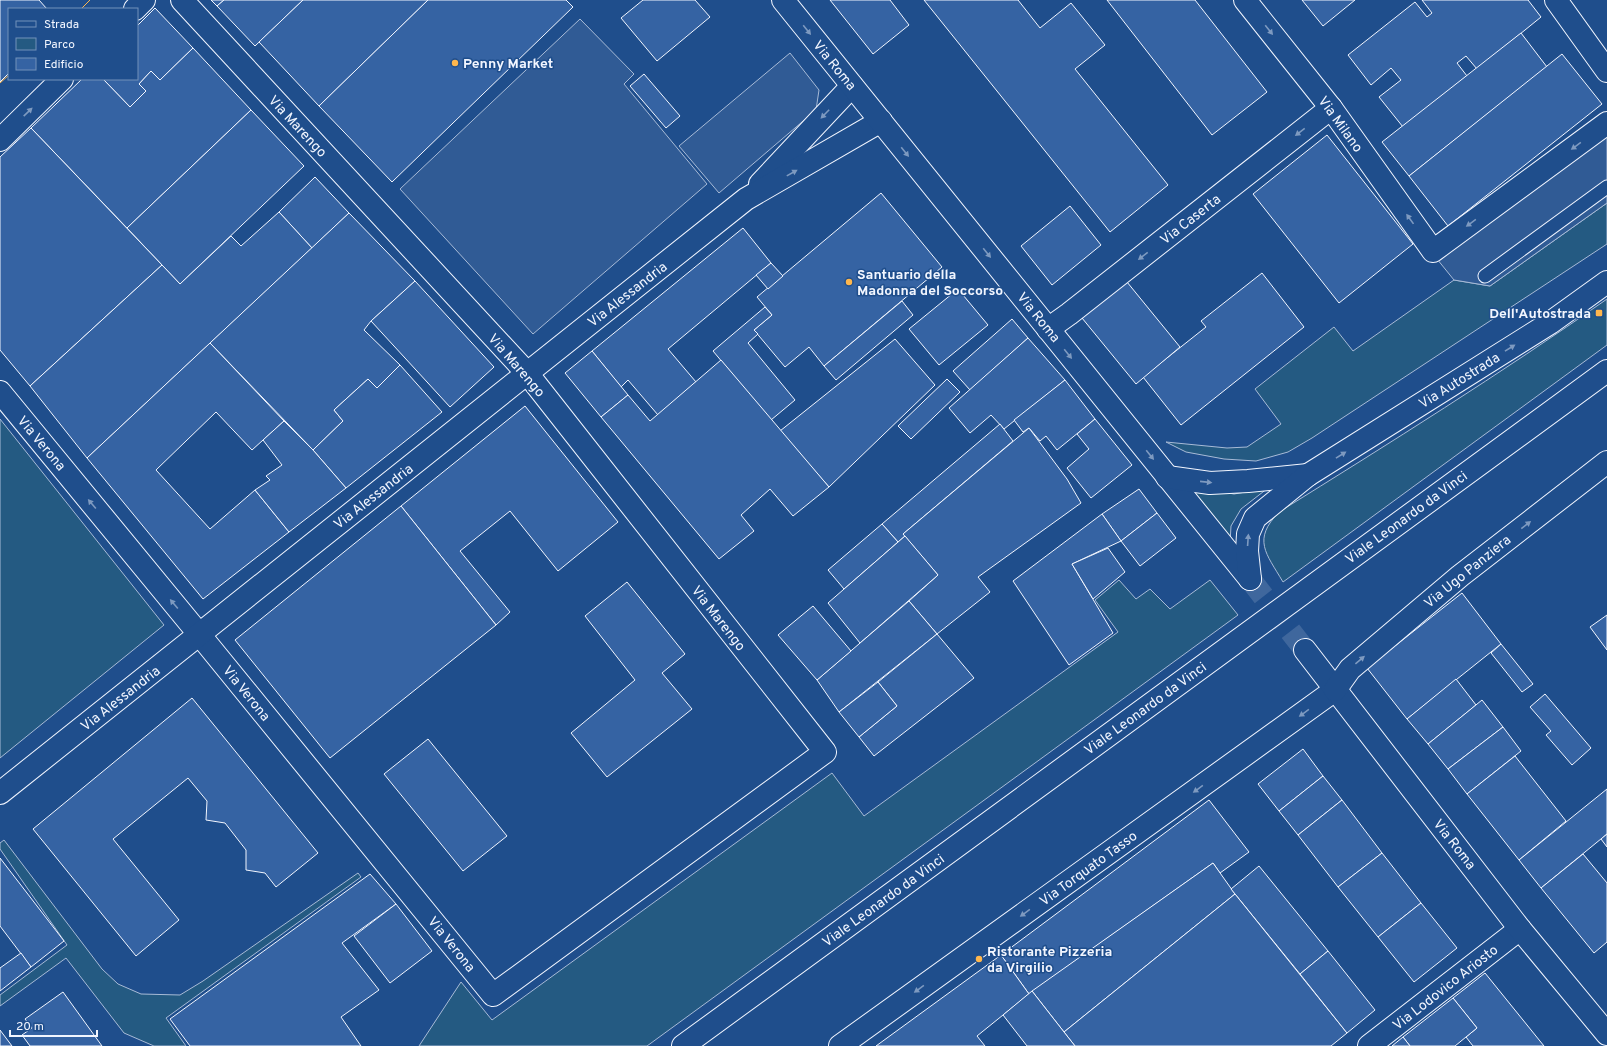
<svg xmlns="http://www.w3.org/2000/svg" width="1607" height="1046" viewBox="0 0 1607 1046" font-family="Overpass,sans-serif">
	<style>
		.green { fill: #245a82; stroke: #a8bbd7 }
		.parking { fill: #305b95; stroke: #a8bbd7 }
		.building { fill: #3563a3; stroke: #f2f6ff }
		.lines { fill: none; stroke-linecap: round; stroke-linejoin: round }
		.tertiary-tunnel { stroke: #3f679d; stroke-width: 22; stroke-dasharray: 22 11; stroke-linecap: butt }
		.service-casing { stroke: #f2f6ff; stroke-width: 15 }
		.minor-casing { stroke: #f2f6ff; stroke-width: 24 }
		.tertiary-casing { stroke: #f2f6ff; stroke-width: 24 }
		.trunk-casing { stroke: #f2f6ff; stroke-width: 24 }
		.service { stroke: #1f4e8c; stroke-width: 13 }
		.minor { stroke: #1f4e8c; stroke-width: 22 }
		.tertiary { stroke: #1f4e8c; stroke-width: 22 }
		.trunk { stroke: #1f4e8c; stroke-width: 22 }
		.power { stroke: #ffb74d; stroke-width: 1; stroke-dasharray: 14 3 2 3; stroke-linecap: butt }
		.oneway { fill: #7e9ac0 }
		.poi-dot { fill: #ffb74d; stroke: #1f4e8c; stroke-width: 1.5 }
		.labels { text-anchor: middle; stroke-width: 3; stroke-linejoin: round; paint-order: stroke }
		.poi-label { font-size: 14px; font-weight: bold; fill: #f2f6ff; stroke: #1f4e8c; text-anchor: start }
		.street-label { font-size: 14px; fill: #f2f6ff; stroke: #1f4e8c }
	</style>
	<rect width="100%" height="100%" fill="#1f4e8c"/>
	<g class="green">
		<polygon points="1607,203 1607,244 1312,438 1288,452 1256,461 1224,459 1186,452 1166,442 1227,448 1247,447 1281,424 1255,389 1334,327 1353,351 1454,280 1490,286"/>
		<path d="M1607,299v46l-324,237c-17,-29 -31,-42 -4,-70 111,-69 221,-138 328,-213z"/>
		<polygon points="0,419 164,625 0,758"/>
		<polygon points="1268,488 1241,509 1231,526 1230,543 1192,490 1211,490 1234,494"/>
		<polygon points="1119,580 1136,599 1150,589 1170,609 1210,580 1238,615 647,1046 419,1046 461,982 492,1020 832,773 864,816 1118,632 1095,600"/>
		<polygon points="4,840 102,969 118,984 141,994 180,995 203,981 358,873 361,877 166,1018 186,1046 154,1046 124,1033 66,958 0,1006 0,995 67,945 0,849 0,843"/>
	</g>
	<g class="parking">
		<polygon points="580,19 634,74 624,84 707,184 533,334 400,189"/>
		<polygon points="790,53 819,90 816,110 719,193 679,146"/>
		<polygon points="1607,130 1607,203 1490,286 1454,280 1437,259"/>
	</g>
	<g class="building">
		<polygon points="0,0 39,0 47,9 9,9 9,73 0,82"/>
		<polygon points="211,0 224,0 217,6"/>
		<polygon points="224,0 303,0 255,46 217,6"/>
		<polygon points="303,0 428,0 319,106 259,42"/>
		<polygon points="428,0 566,0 573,7 392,182 319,106"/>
		<polygon points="643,0 695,0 710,17 657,61 621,18"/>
		<polygon points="830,0 890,0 909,25 873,54"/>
		<polygon points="924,0 1018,0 1040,28 1071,3 1105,45 1075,69 1168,185 1110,232"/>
		<polygon points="1107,0 1195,0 1267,92 1212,135"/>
		<polygon points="1302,0 1355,0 1323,26"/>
		<polygon points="1422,0 1528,0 1541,17 1477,69 1466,56 1457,63 1467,76 1403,127 1379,97 1401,80 1391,68 1371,85 1348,55 1415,2 1427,17 1432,13"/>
		<polygon points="155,8 193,48 160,80 151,71 139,84 146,91 130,107 103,79 137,79 137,26"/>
		<polygon points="1521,33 1547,67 1409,176 1382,142"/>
		<polygon points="193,48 251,110 127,228 31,128 82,79 103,79 130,107 146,91 139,84 151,71 160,80"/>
		<polygon points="1562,54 1602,104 1448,226 1409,176"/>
		<polygon points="644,74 680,116 666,128 630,86"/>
		<polygon points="251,110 304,166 180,284 127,228"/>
		<polygon points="31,128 162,265 30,386 0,350 0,157"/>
		<polygon points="1327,135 1413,244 1339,303 1253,194"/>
		<polygon points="315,177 349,213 312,248 279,212"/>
		<polygon points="881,193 942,267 824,366 809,347 785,367 754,330 772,315 757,297"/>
		<polygon points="1070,206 1101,245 1052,285 1021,246"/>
		<polygon points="279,212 312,248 87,458 30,386 162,265 180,284 231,236 241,246"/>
		<polygon points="349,213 415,281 371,321 364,330 400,365 377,388 368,379 334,410 343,421 313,450 210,343"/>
		<polygon points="743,228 771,263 668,349 696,382 658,415 628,380 621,387 592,351"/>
		<polygon points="771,263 783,276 768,289 756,275"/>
		<polygon points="1262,273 1304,327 1181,425 1143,377 1206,327 1201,321"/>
		<polygon points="415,281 494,367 450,407 371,321"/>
		<polygon points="1127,282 1180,347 1136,384 1082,318"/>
		<polygon points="958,289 988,325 939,365 909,329"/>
		<polygon points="902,301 913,315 836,380 824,366"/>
		<polygon points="765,307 772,315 754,330 758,334 748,343 795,400 771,420 713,351"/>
		<polygon points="1012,319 1028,338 970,390 953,371"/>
		<polygon points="1028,338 1065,380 1004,429 991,415 970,433 949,408"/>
		<polygon points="895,339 935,385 829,487 780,431"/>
		<polygon points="210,343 284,421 252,450 216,412 156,470 210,529 255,490 289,532 203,599 87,458"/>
		<polygon points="592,351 628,395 601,417 565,373"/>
		<polygon points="721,360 829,487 793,516 770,489 741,515 754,531 719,559 601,417 628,395 650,421"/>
		<polygon points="400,365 442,412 346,488 313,450 343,421 334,410 368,379 377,388"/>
		<polygon points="947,379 960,392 911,439 898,426"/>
		<polygon points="1065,380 1095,419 1057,450 1046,436 1040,441 1029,428 1023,432 1014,420"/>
		<polygon points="525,406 618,522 558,571 510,511 460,551 510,612 496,625 401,506"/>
		<polygon points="1095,419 1132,465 1091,498 1067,468 1089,449 1077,434"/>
		<polygon points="284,421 313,450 346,488 289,532 255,490 270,480 266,476 282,465 263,440"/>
		<polygon points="1000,424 1013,441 903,534 905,536 898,542 882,524"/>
		<polygon points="1029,428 1067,479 1081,503 978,577 990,592 937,634 909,601 938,575 903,534"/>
		<polygon points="1139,489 1157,513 1121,541 1102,514"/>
		<polygon points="401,506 496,625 330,758 235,640"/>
		<polygon points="1157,513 1176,538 1140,566 1121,541"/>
		<polygon points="1102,514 1121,541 1072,564 1113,633 1069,665 1013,581"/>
		<polygon points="882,524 898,542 844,589 828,570"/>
		<polygon points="905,536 938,575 860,643 828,603"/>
		<polygon points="1108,548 1125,572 1093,599 1072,564"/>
		<polygon points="627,582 685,654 662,673 692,709 607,777 571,733 635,680 585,616"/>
		<polygon points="1462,593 1501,644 1407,719 1367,668"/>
		<polygon points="909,601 937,634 839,712 817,680"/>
		<polygon points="813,606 851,651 817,680 778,635"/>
		<polygon points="1607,615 1607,650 1590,627"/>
		<polygon points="937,634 974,678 874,756 859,737 897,706 878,682"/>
		<polygon points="1501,644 1533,684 1522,692 1491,653"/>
		<polygon points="1456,679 1476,705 1428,744 1407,719"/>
		<polygon points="878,682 897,706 859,737 839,712"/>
		<polygon points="1545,694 1591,748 1572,765 1546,735 1551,731 1530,707"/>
		<polygon points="192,698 318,853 276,887 265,873 246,870 246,850 225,823 206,820 207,801 188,778 113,839 179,920 136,956 33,829"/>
		<polygon points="1482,700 1503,727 1448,769 1428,744"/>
		<polygon points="1503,727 1521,751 1467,794 1448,769"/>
		<polygon points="428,739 507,836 463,871 384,774"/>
		<polygon points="1303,749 1323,776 1279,811 1258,784"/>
		<polygon points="1515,756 1566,821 1519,860 1467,794"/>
		<polygon points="1323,776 1342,800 1298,835 1279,811"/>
		<polygon points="1607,789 1607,834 1541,888 1519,860"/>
		<polygon points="1209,800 1249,852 1220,873 1213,863 1029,994 1001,955"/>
		<polygon points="1342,800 1382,853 1338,887 1298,835"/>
		<polygon points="1607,834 1607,847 1601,839"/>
		<polygon points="1382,853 1421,903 1378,937 1338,887"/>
		<polygon points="1583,854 1607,883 1607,942 1594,953 1541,888"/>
		<polygon points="0,858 64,941 31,967 0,926"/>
		<polygon points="1213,863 1235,894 1064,1032 1032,991"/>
		<polygon points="1259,866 1328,951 1300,974 1231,889"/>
		<polygon points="370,874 396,904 342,943 379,990 341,1017 361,1046 190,1046 170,1019"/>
		<polygon points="1235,894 1347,1033 1331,1046 1075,1046 1064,1032"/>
		<polygon points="1421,903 1457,948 1414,982 1378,937"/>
		<polygon points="396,904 432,951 390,983 354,936"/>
		<polygon points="1328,951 1375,1010 1347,1033 1300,974"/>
		<polygon points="21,953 31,967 0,991 0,968"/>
		<polygon points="1001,955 1029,994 977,1036 985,1046 876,1046"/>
		<polygon points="1485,973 1544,1046 1473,1046 1466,1037 1477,1028 1453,998"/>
		<polygon points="1032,991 1064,1032 1075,1046 1027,1046 1003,1015"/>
		<polygon points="63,992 102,1046 30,1046 22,1035 32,1028 25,1019"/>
		<polygon points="1453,998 1477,1028 1455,1046 1410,1046 1403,1037"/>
		<polygon points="0,1030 12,1046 0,1046"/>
		<polygon points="1403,1037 1410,1046 1392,1046"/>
	</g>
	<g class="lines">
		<polyline class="tertiary-tunnel" points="1250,579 1305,650"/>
		<defs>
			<polyline id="service" points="1485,276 1607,187"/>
			<g id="minor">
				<polyline points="1245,0 1331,108 1433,251 1607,123"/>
				<polyline points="1556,0 1607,71"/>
				<polyline points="135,9 144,0"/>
				<polyline points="0,140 62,79"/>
				<polyline points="760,184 852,86"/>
				<polyline points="1048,329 1069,314 1331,108"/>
				<polyline points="0,392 199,634 493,995 825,752 527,373 182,0"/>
				<polyline points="0,793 746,199 881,121"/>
				<polyline points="840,1046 1335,690"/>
				<polyline points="1369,1046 1520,929"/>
			</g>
			<g id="tertiary">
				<polyline points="783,0 1250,579"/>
				<polyline points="1167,477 1210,483 1248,481 1308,475"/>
				<polyline points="1250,579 1247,551 1248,534 1255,518 1308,475 1550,323 1607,282"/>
				<polyline points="1305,650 1520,929 1607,1034"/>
				<polyline points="1335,690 1350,669 1460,576 1607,462"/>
			</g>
			<polyline id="trunk" points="683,1046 1607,371"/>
		</defs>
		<use href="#service" class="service-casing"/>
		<use href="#minor" class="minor-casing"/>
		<use href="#tertiary" class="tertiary-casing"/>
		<use href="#trunk" class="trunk-casing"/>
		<use href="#service" class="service"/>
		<use href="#minor" class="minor"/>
		<use href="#tertiary" class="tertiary"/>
		<use href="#trunk" class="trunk"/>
		<g class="power">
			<polyline points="81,9 90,0"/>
			<polyline points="0,83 9,75"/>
		</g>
	</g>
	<defs><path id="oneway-solid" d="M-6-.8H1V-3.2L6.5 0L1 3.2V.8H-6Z"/></defs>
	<g class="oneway">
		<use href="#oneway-solid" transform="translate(807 30) rotate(51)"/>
		<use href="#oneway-solid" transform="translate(1269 30) rotate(51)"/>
		<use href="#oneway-solid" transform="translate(28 112) rotate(-44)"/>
		<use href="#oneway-solid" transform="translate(825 114) rotate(134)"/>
		<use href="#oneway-solid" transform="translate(1300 132) rotate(142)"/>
		<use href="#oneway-solid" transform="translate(1576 146) rotate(144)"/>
		<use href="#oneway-solid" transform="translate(905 152) rotate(51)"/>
		<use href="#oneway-solid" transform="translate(792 173) rotate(-29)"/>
		<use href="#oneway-solid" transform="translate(1410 219) rotate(-126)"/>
		<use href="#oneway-solid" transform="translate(1471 223) rotate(144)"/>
		<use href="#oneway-solid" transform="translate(987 253) rotate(51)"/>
		<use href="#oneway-solid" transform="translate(1143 256) rotate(142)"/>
		<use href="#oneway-solid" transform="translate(1510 348) rotate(-32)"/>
		<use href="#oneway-solid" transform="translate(1068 354) rotate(51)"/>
		<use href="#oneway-solid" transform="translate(1150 455) rotate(51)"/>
		<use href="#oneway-solid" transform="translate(1341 455) rotate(-32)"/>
		<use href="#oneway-solid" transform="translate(1206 482) rotate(6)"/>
		<use href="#oneway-solid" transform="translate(92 504) rotate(-130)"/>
		<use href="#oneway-solid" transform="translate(1526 525) rotate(-38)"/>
		<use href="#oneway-solid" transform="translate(1248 540) rotate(-86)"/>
		<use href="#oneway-solid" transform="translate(174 604) rotate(-130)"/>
		<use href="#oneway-solid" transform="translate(1360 660) rotate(-40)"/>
		<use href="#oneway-solid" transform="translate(1304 713) rotate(144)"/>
		<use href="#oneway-solid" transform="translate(1198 789) rotate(144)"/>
		<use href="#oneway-solid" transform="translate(1025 913) rotate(144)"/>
		<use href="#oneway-solid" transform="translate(919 989) rotate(144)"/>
	</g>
	<g class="poi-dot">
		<circle cx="455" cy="63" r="4"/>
		<circle cx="849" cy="282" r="4"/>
		<rect x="1595" y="309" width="8" height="8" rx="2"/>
		<circle cx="979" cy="959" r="4"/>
	</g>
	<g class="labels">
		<g class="poi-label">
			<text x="463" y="68">Penny Market</text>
			<text x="857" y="279">Santuario della<tspan x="857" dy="16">Madonna del Soccorso</tspan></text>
			<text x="1591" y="318" text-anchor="end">Dell'Autostrada</text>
			<text x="987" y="956">Ristorante Pizzeria<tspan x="987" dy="16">da Virgilio</tspan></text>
		</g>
		<g class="street-label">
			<text transform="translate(835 65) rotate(51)" y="5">Via Roma</text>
			<text transform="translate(1341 124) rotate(54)" y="5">Via Milano</text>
			<text transform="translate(298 126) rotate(47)" y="5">Via Marengo</text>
			<text transform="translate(1190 219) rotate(-38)" y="5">Via Caserta</text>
			<text transform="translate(627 294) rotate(-38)" y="5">Via Alessandria</text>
			<text transform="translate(1039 317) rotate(51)" y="5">Via Roma</text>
			<text transform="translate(517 365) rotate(49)" y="5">Via Marengo</text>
			<text transform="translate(1459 380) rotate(-32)" y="5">Via Autostrada</text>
			<text transform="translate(42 443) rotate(50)" y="5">Via Verona</text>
			<text transform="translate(373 496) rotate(-38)" y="5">Via Alessandria</text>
			<text transform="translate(1406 517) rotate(-36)" y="5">Viale Leonardo da Vinci</text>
			<text transform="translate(1467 571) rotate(-39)" y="5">Via Ugo Panziera</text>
			<text transform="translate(719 618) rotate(52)" y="5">Via Marengo</text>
			<text transform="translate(247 693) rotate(51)" y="5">Via Verona</text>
			<text transform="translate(120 698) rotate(-38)" y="5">Via Alessandria</text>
			<text transform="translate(1145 708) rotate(-36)" y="5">Viale Leonardo da Vinci</text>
			<text transform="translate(1455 844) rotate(52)" y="5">Via Roma</text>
			<text transform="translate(1088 868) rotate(-36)" y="5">Via Torquato Tasso</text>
			<text transform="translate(883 900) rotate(-36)" y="5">Viale Leonardo da Vinci</text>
			<text transform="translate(452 944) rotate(51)" y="5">Via Verona</text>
			<text transform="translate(1445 987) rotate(-38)" y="5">Via Lodovico Ariosto</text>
		</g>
	</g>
	<rect x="8" y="8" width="130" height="72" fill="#1f4e8c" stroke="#7391ba"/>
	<rect x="16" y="21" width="20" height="6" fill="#1f4e8c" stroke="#7391ba"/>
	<text x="44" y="28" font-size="12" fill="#f2f6ff">Strada</text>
	<rect x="16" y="38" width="20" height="12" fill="#245a82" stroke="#7391ba"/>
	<text x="44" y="48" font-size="12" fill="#f2f6ff">Parco</text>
	<rect x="16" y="58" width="20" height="12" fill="#3563a3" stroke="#7391ba"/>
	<text x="44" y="68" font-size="12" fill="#f2f6ff">Edificio</text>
	<path d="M10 1030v6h87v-6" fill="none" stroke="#f2f6ff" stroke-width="2"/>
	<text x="16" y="1030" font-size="12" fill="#f2f6ff" stroke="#1f4e8c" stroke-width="3" paint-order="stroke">20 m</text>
</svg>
